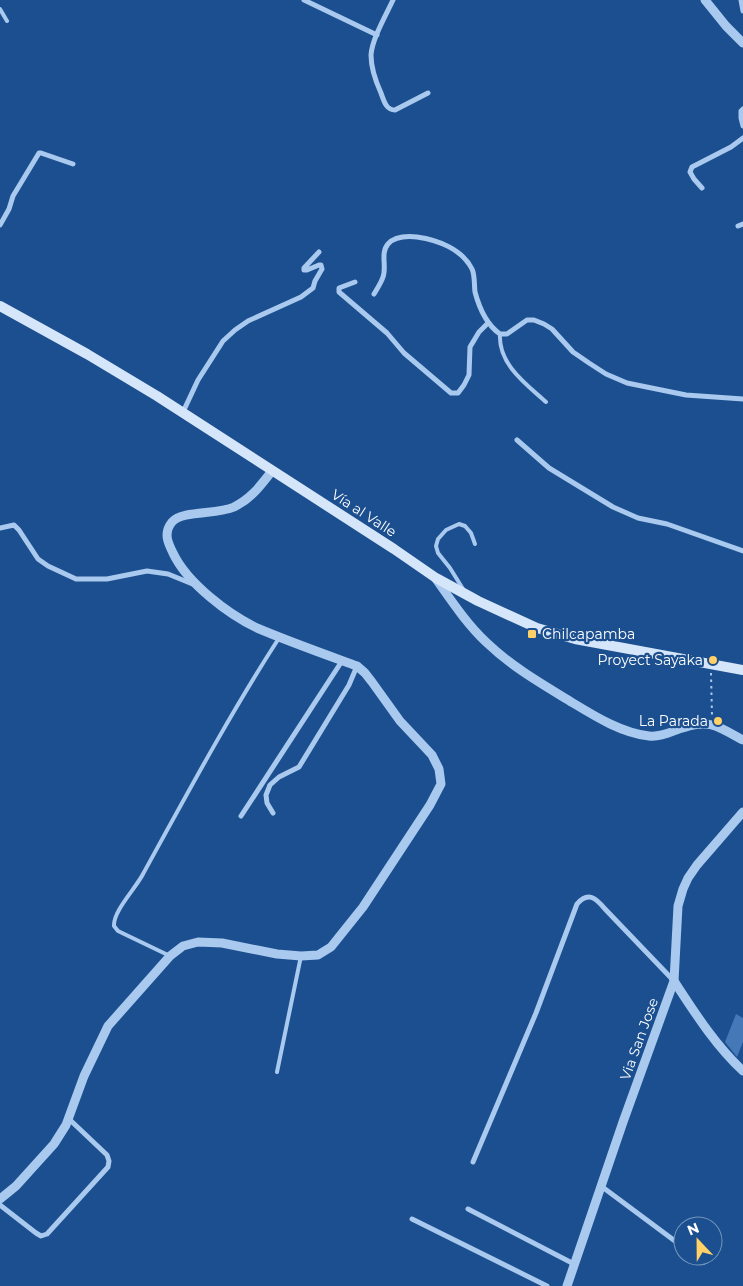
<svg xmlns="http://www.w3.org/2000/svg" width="743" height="1286" viewBox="0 0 743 1286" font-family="Montserrat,sans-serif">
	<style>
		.building { fill: #4478b7 }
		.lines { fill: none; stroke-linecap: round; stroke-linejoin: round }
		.path { stroke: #a9c9ee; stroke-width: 2; stroke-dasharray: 2.5 4; stroke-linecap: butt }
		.service { stroke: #a9c9ee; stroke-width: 4 }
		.minor { stroke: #a9c9ee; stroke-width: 5 }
		.tertiary { stroke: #a9c9ee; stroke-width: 9 }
		.secondary { stroke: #d6e6fa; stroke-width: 10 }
		.poi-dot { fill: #ffd166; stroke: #1b4f8f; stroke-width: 2 }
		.labels { text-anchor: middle; stroke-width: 4.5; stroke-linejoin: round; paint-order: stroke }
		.street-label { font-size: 14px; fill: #fff; stroke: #1b4f8f }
		.poi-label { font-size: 14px; fill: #fff; stroke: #1b4f8f; text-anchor: end }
	</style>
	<rect width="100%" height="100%" fill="#1b4f8f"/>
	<polygon class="building" points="736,1014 743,1018 743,1042 737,1057 725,1042"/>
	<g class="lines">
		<polyline class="path" points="711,673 712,716"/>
		<g class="service">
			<polyline points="0,9 7,21"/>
			<path d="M500,334c-2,30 26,50 46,68"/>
			<polyline points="463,589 450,568 438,553 436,546 438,539 446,530 459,524 465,526 471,533 475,544"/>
			<path d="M170,956l-52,-25 -4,-5c-1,-15 22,-38 29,-52 44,-80 87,-160 136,-236"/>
			<polyline points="277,1072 301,956"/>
		</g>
		<g class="minor">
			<polyline points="304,0 377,35"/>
			<path d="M393,0c-7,15 -21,39 -22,55 0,13 5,27 10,38 3,8 5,17 14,17l33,-17"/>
			<polyline points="741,0 743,11"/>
			<polyline points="743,109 741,111 741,118 743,126"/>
			<polyline points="702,188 694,179 690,172 692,167 731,147 743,138"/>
			<polyline points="0,225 9,209 13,196 39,153 41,153 73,164"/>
			<polyline points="738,226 743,224"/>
			<polyline points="355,282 339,288 339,292 387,333 404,353 451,393 458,393 464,385 469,375 470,347 479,332 488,323"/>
			<path d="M374,294c3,-5 7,-11 9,-17 4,-10 -3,-24 5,-33 7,-8 19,-8 29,-7 21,3 45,12 55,32 3,6 2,15 3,23 4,15 12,33 25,42h7l20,-14h7l10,4 8,5 21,23 16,11 17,11 21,9 59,12 57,4"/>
			<polyline points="183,412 198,380 223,341 235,330 248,321 301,297 313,288 315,281 322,269 321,265 319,265 307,270 304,270 304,268 319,252"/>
			<polyline points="517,440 549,468 613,507 638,518 667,524 743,551"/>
			<polyline points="0,528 14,525 19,530 38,559 48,566 76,579 107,579 147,571 168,574 195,585"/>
			<polyline points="273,813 267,803 266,795 270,785 279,777 299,767 349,685 357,666"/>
			<polyline points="241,816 342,661"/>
			<path d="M473,1162l63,-149 41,-109c11,-13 19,-6 28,5l69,72"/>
			<polyline points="601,1186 683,1247"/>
			<polyline points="0,1205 36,1233 41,1236 47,1234 108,1167 109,1161 107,1155 69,1119"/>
			<polyline points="468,1209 574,1264"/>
			<polyline points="412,1219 547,1286"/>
			<polyline points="696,1256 704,1262"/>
		</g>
		<g class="tertiary">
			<polyline points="705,0 726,26 743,43"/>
			<path d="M436,579c15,21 30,44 50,63 26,25 56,42 87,61 23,14 49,30 76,33 11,1 19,-3 30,-7 10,-3 22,-7 33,-4 9,2 23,11 31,15"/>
			<path d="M674,981c21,32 41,64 69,90"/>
			<path d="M0,1199l16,-13 38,-42 12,-19 18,-49 24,-50 62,-70 13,-10 15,-4 24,1 55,11 24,2 17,-1 13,-8 32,-40 67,-102 11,-21 -2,-15 -7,-14 -32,-34 -28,-39 -7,-9 -8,-7c-33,-12 -67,-24 -100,-38 -29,-14 -70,-45 -84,-75 -5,-10 -10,-20 -1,-31 11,-12 45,-7 62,-15 18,-9 26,-21 38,-36"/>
			<polyline points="567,1286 623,1122 674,981 678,906 683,889 688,878 697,865 743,812"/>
		</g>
		<polyline class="secondary" points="0,306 87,354 157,396 394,549 436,578 478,601 537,628 575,639 743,670"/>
	</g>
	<g class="poi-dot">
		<rect x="527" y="629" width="10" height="10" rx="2.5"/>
		<circle cx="713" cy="660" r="5"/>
		<circle cx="718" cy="721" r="5"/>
	</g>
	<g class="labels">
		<g class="street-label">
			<text transform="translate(364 513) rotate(33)" y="5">Vía al Valle</text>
			<text transform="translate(639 1039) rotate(-70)" y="5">Via San Jose</text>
		</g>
		<g class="poi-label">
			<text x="542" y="639" text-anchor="start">Chilcapamba</text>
			<text x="703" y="665">Proyect Sayaka</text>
			<text x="708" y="726">La Parada</text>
		</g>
	</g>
	<g transform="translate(698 1241) rotate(338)"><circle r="24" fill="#1b4f8f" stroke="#7695bc"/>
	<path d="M0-4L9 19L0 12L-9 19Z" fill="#ffd166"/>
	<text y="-8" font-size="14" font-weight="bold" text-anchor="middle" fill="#ffffff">N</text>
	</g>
</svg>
